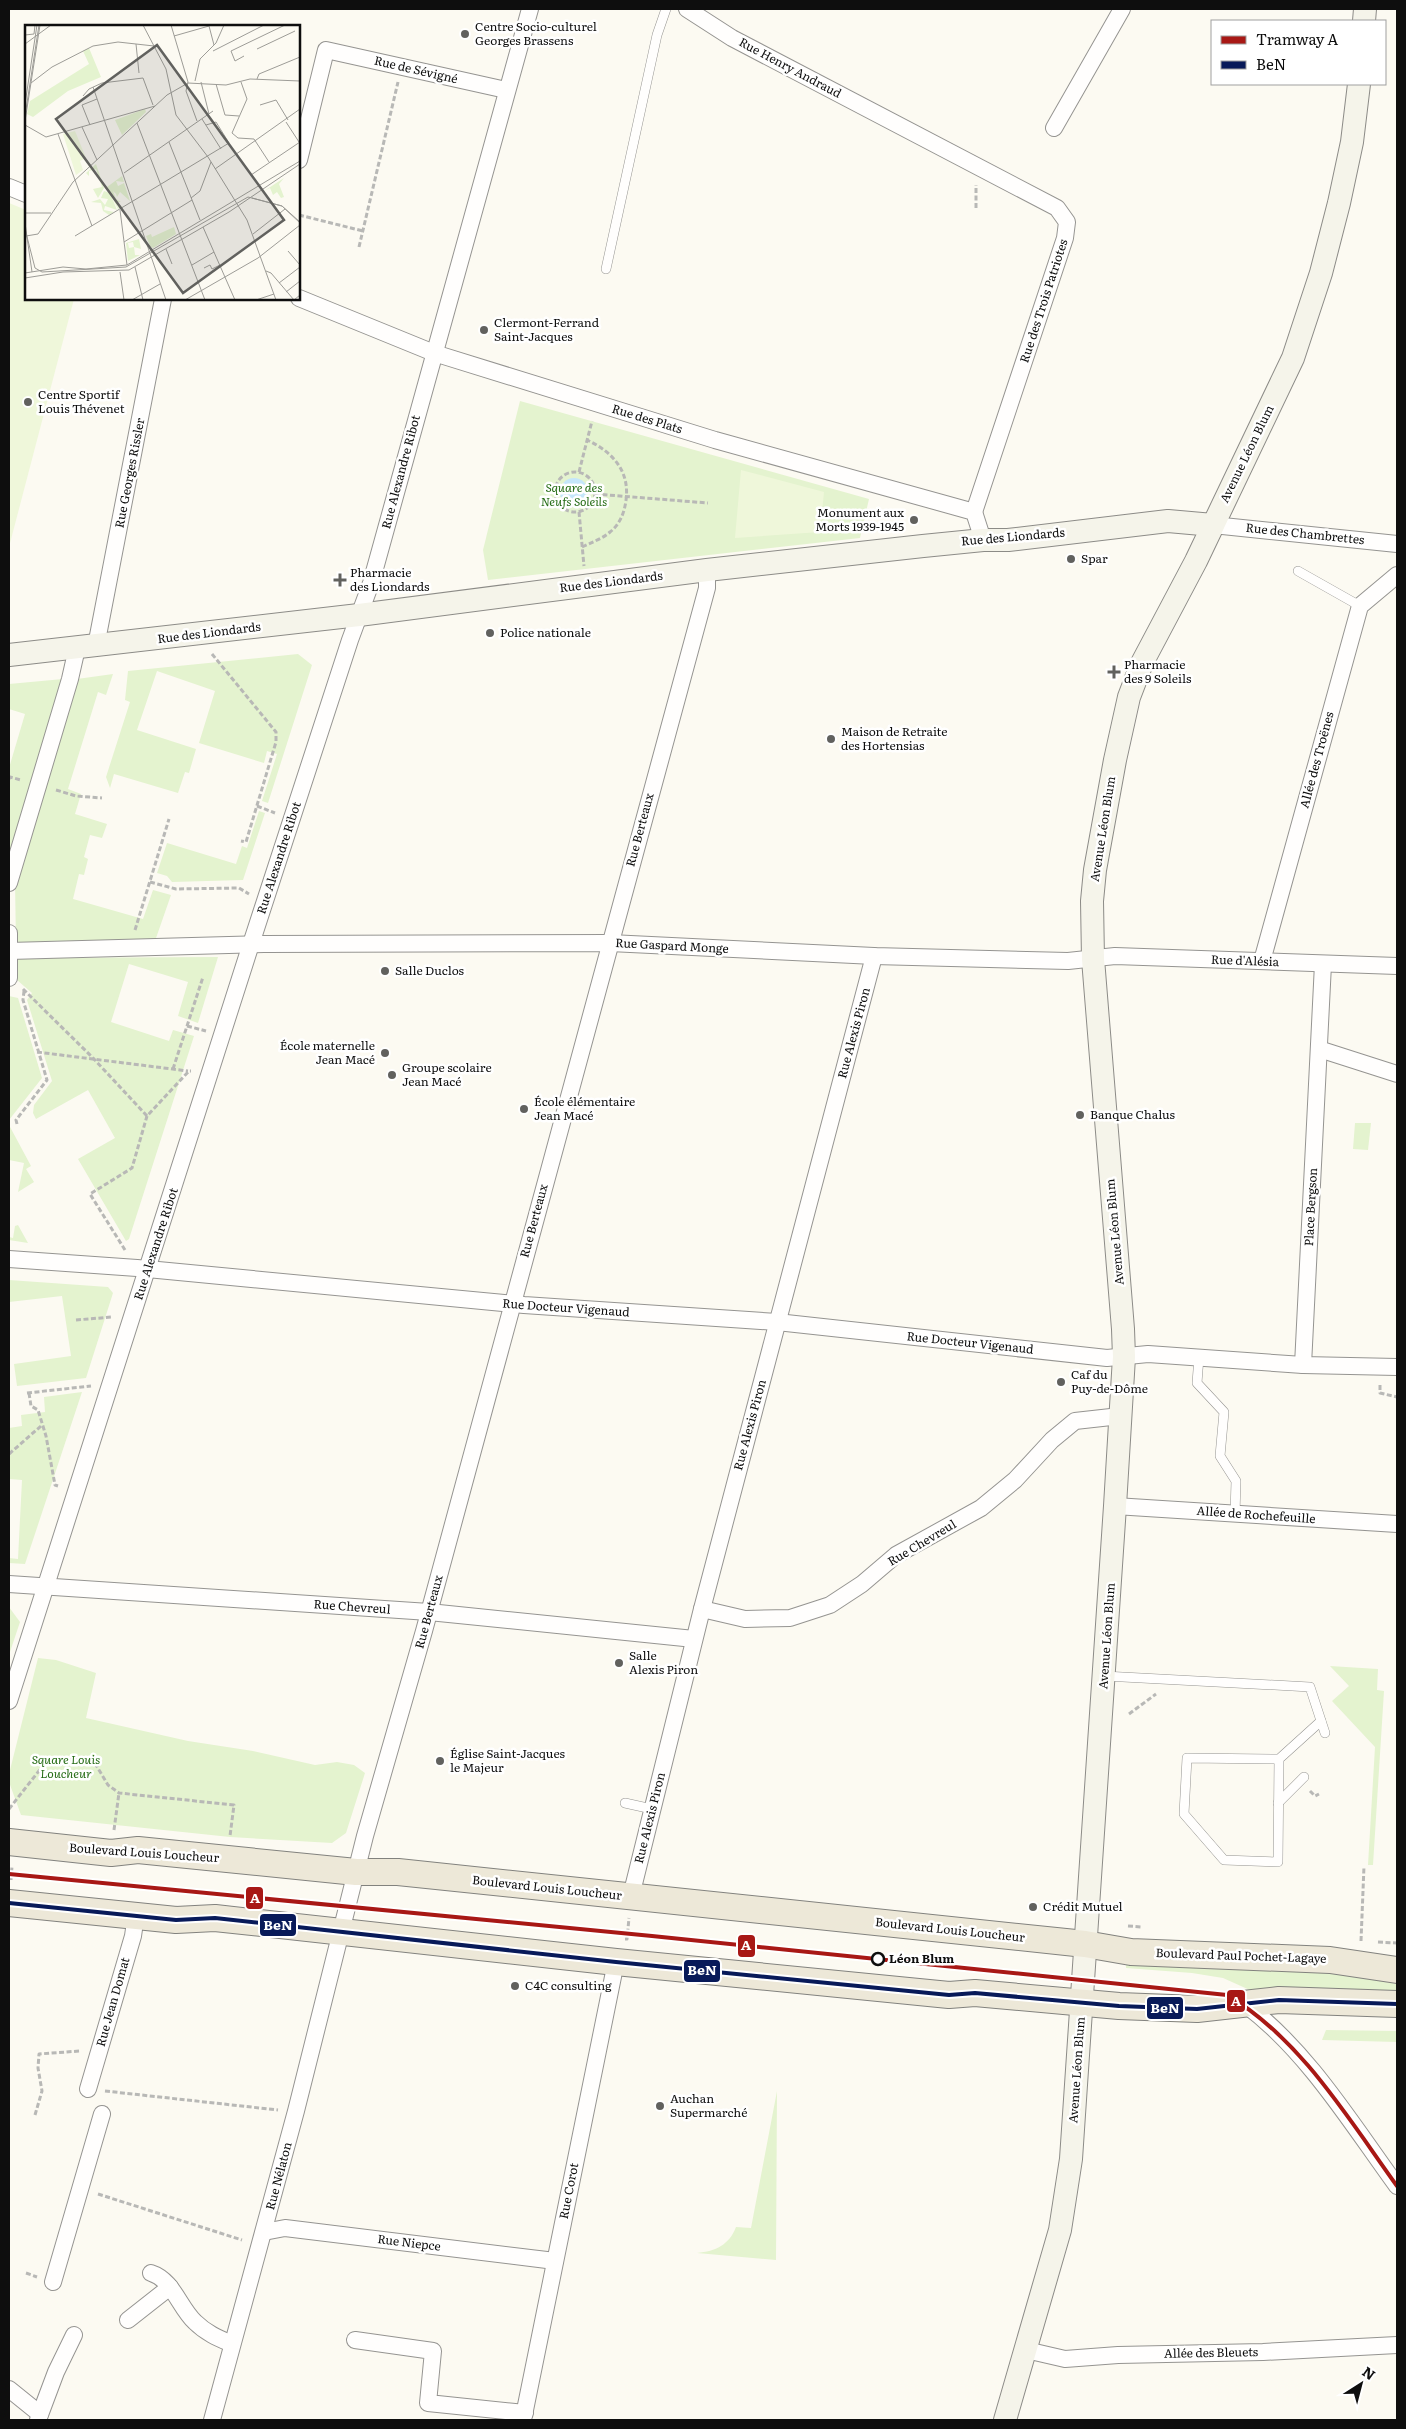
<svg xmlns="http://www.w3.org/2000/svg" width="1406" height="2429" viewBox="0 0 1406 2429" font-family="Literata,serif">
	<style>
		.green { fill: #e4f3cf }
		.pitch { fill: #eff7da }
		.water { fill: #c5e6fa }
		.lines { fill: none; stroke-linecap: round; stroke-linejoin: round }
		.lane-casing { stroke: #959491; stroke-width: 10 }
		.street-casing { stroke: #959491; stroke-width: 18 }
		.secondary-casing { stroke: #8c8b87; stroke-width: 24 }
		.primary-casing { stroke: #82827e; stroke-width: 28 }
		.path { stroke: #b8b8b6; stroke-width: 3; stroke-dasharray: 5 2.5; stroke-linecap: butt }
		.lane { stroke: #fffefd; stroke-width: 9 }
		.street { stroke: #fffefd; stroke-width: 16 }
		.secondary { stroke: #f5f4ea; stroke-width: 22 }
		.primary { stroke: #ede8d8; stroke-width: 26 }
		.bus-1-casing { stroke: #fff; stroke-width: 8 }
		.bus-1 { stroke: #081a59; stroke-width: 4 }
		.tram-1-casing { stroke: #fff; stroke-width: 8 }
		.tram-1 { stroke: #a81815; stroke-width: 4 }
		.poi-dot { fill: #61615e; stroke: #fff; stroke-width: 2 }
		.stop-dot { fill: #fff; stroke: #0e0e0e; stroke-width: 2.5 }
		.labels { text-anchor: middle; stroke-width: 5; stroke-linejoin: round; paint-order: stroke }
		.poi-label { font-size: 12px; fill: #0e0e0e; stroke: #fff; text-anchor: start }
		.street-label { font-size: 12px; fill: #0e0e0e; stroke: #fff }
		.park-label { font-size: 12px; font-style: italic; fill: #276d17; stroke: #fff }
		.stop-label { font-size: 12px; font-weight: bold; fill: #0e0e0e; stroke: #fff; text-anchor: start }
		.inset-road { fill: none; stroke: #9d9c97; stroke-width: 1 }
		.view { fill: #61615e; fill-opacity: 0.15; stroke: #61615e; stroke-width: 2.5 }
		.inset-edge { fill: none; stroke: #0e0e0e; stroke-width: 2.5 }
		.line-badge { stroke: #fff; stroke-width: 2 }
		.badge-label { font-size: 14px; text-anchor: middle; font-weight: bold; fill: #fff }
	</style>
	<rect width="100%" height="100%" fill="#fcfaf2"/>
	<g class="green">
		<polygon points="520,401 869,499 860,538 488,580 483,550"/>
		<polygon points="298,654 312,665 268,803 262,801 277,754 267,751 264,763 199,743 215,691 157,671 137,730 196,749 189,773 185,772 178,793 114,774 110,788 106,777 130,702 125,700 128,671"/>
		<polygon points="113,674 106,695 98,692 68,789 81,794 75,814 107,824 102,838 90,835 84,857 88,859 84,875 79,874 73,899 143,919 153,890 171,895 155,941 16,945 15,881 77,679"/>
		<polygon points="63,679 9,855 9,768 25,714 9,709 9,684"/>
		<polygon points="259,811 265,813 243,880 172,882 167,876 157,873 167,843 236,864 242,846 247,848"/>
		<polygon points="218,957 198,1023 178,1016 188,982 129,964 111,1022 169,1041 173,1030 194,1036 129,1239 126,1241 78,1159 115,1138 88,1090 36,1119 33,1113 34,1105 52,1081 27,1000 32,993 9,973 15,958"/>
		<polygon points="9,996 18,998 42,1078 9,1120"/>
		<polygon points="1355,1123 1371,1123 1368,1150 1353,1149"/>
		<polygon points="9,1125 31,1166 26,1169 34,1182 18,1192 24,1163 9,1160"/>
		<polygon points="18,1225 28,1243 9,1240 9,1237 13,1238 15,1226"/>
		<polygon points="9,1280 108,1287 113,1293 86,1378 17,1386 14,1364 71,1356 62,1296 9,1302"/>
		<polygon points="82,1392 25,1564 9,1563 9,1558 18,1559 22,1480 9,1479 9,1428 22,1426 21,1415 45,1412 44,1397"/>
		<polygon points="9,1607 20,1622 9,1655"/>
		<polygon points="38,1658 56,1660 96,1673 86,1718 188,1741 253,1751 315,1765 337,1762 354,1765 365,1773 346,1833 332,1843 230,1837 21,1815 9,1782 9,1774"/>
		<polygon points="1330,1666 1378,1669 1377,1690 1384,1691 1373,1865 1368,1865 1375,1747 1332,1701 1349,1686"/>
		<polygon points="1126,1963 1343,1974 1397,1984 1397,1994 1252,1991 1223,1978 1192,1973 1126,1968"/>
		<polygon points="1326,2030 1397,2031 1397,2042 1322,2040"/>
		<path d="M777,2091l-1,169 -79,-7c19,-2 32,-8 39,-26l15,1z"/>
	</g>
	<g class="pitch">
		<polygon points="9,203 26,210 26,299 74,299 9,547"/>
		<polygon points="741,470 824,492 820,532 735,538"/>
	</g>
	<circle class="water" cx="574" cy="492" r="14"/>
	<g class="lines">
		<defs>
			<g id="lane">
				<polyline points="606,269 657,35 666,9"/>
				<polyline points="1298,571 1360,606"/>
				<polyline points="1199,1357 1197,1383 1224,1412 1220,1456 1236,1481 1235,1514"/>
				<polyline points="1104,1676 1310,1687 1325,1733"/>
				<polyline points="1279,1759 1278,1862 1224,1860 1184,1814 1187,1758 1279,1759 1321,1721"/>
				<polyline points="625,1803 652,1809"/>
				<polyline points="1278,1803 1304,1777"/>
			</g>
			<g id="street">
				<polyline points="687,9 732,38 1057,208 1067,222 1065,238 974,512"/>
				<polyline points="1054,128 1122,9"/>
				<polyline points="299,160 326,50 506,90"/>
				<polyline points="9,187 26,194"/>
				<polyline points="299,298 434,353 715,440 974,512 983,540"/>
				<polyline points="1213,525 1397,544"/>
				<polyline points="96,646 163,299"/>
				<polyline points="9,883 70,679 77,648"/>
				<polyline points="9,933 9,978"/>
				<polyline points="9,951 264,944 610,943 874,956 1068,961 1115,956 1397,966"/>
				<polyline points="1262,961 1360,606 1397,575"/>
				<polyline points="1319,1049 1397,1074"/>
				<polyline points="9,1259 137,1268 524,1305 777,1322 1107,1358 1148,1354 1303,1365 1397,1367"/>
				<polyline points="1303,1365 1323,964"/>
				<polyline points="1115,1506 1397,1524"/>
				<polyline points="9,1584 429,1612 694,1639"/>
				<polyline points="702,1609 745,1619 790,1618 830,1605 862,1584 896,1555 981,1508 1015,1480 1052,1440 1075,1421 1120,1416"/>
				<polyline points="9,1701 251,944 350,640 371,583 530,9"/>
				<polyline points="631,1896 702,1609 874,956"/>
				<path d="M1246,2005c62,47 105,118 151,181"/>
				<polyline points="88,2089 133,1936 136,1915"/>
				<polyline points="264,2232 285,2228 555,2261"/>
				<path d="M151,2273c22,7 28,34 44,49 11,11 23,16 37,22"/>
				<polyline points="53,2282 102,2114"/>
				<polyline points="128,2320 170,2287"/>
				<polyline points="355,2340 433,2351 428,2403 525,2413"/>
				<polyline points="1026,2350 1065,2359 1118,2355 1263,2352 1397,2345"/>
				<polyline points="9,2389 40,2414"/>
				<polyline points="38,2420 56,2372 74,2335"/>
				<polyline points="212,2420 296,2111 365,1836 424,1631 707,588 707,570"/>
				<polyline points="523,2420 616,1962"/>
			</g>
			<g id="secondary">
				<polyline points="1364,21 1365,9"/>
				<polyline points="9,655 359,615 707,570 923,546 983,540 1008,540 1168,521 1213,525"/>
				<polyline points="1005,2420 1060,2230 1071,2159 1115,1506 1124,1357 1123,1329 1093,959 1092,901 1095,870 1115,760 1129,697 1142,663 1196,561 1293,358 1321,273 1339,203 1352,142 1359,84"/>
			</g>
			<g id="primary">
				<polyline points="9,1842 111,1853 138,1850 356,1872 398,1872 1085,1944 1131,1952 1330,1960 1397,1970"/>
				<polyline points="9,1903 176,1920 215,1918 616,1962 949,1995 975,1993 1119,2006 1197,2009 1279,2000 1397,2004"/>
			</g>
		</defs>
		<use href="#lane" class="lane-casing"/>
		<use href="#street" class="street-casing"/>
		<use href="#secondary" class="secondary-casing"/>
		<use href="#primary" class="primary-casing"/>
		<g class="path">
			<polyline points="976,208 976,185"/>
			<polyline points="299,215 363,231"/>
			<polyline points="359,247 398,82"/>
			<circle cx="575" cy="492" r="20"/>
			<polyline points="579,472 592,421"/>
			<polyline points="595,494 708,503"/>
			<polyline points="579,512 584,566"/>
			<path d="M582,547c10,-5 20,-8 28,-15 8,-6 13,-16 15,-26 7,-32 -10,-53 -38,-66"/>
			<polyline points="212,654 276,732 276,742 246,842 241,841"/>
			<polyline points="9,779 10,777 21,780"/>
			<polyline points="56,790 76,796 102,798"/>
			<polyline points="257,806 275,813"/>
			<polyline points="150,882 176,889 239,888 249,894"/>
			<polyline points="135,930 169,819"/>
			<polyline points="23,989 93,1058 147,1116 189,1071 191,1071"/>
			<polyline points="187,1026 206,1031"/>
			<polyline points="37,1052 188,1071"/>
			<polyline points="173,1069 203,977"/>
			<polyline points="17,1124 16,1120 47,1080 23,1000 24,991"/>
			<polyline points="125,1250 90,1194 132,1168 147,1116"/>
			<polyline points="76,1320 112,1317"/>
			<polyline points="1380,1385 1380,1393 1397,1397"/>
			<polyline points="27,1393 91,1386"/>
			<polyline points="29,1393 31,1406 38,1410 46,1436 55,1485 58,1486"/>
			<polyline points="9,1454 41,1426"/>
			<polyline points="1129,1714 1156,1694"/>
			<polyline points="1310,1791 1315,1796 1319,1794"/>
			<polyline points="9,1809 49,1758 93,1760 108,1785 119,1793 234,1805 230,1836"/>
			<polyline points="114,1830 119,1793"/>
			<polyline points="11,1880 12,1866"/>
			<polyline points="1128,1926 1142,1927"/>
			<polyline points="625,1939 627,1939 629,1918"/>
			<polyline points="1361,1941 1364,1866"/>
			<polyline points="1378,1942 1397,1943"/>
			<polyline points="105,2091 278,2110"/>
			<polyline points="35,2115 42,2091 38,2068 39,2054 80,2051"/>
			<polyline points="98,2194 242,2240"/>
			<polyline points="26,2273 37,2277"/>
		</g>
		<use href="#lane" class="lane"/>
		<use href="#street" class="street"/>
		<use href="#secondary" class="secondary"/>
		<use href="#primary" class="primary"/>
		<defs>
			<polyline id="bus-1" points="9,1903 176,1920 215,1918 616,1962 949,1995 975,1993 1119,2006 1197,2009 1279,2000 1397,2004"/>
		</defs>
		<use href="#bus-1" class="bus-1-casing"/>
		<use href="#bus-1" class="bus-1"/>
		<defs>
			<path id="tram-1" d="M9,1874l643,62 575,59c73,43 121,123 170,191"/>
		</defs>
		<use href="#tram-1" class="tram-1-casing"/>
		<use href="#tram-1" class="tram-1"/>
	</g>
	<g class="poi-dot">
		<circle cx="465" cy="34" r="5"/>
		<circle cx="484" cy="330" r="5"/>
		<circle cx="28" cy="402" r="5"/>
		<circle cx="914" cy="520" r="5"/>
		<circle cx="1071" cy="559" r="5"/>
		<path d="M337.5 572.5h5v5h5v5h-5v5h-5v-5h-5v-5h5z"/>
		<circle cx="490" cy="633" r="5"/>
		<path d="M1111.5 664.5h5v5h5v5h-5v5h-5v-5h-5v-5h5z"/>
		<circle cx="831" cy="739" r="5"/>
		<circle cx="385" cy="971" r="5"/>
		<circle cx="385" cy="1053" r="5"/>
		<circle cx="392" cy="1075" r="5"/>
		<circle cx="524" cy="1109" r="5"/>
		<circle cx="1080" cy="1115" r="5"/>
		<circle cx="1061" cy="1382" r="5"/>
		<circle cx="619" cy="1663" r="5"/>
		<circle cx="440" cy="1761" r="5"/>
		<circle cx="1033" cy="1907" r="5"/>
		<circle cx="515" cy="1986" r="5"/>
		<circle cx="660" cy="2106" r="5"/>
	</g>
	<circle class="stop-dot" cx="878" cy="1959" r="6"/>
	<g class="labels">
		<g class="poi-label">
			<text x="475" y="31">Centre Socio-culturel<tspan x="475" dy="14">Georges Brassens</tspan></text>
			<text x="494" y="327">Clermont-Ferrand<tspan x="494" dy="14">Saint-Jacques</tspan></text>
			<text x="38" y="399">Centre Sportif<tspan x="38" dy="14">Louis Thévenet</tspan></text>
			<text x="904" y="517" text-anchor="end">Monument aux<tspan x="904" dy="14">Morts 1939-1945</tspan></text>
			<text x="1081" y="563">Spar</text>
			<text x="350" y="577">Pharmacie<tspan x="350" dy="14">des Liondards</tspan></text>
			<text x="500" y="637">Police nationale</text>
			<text x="1124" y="669">Pharmacie<tspan x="1124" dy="14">des 9 Soleils</tspan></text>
			<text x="841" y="736">Maison de Retraite<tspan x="841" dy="14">des Hortensias</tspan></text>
			<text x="395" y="975">Salle Duclos</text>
			<text x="375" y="1050" text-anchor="end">École maternelle<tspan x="375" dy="14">Jean Macé</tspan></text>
			<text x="402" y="1072">Groupe scolaire<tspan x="402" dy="14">Jean Macé</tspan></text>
			<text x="534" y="1106">École élémentaire<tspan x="534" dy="14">Jean Macé</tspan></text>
			<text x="1090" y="1119">Banque Chalus</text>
			<text x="1071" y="1379">Caf du<tspan x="1071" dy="14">Puy-de-Dôme</tspan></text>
			<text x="629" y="1660">Salle<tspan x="629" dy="14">Alexis Piron</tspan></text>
			<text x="450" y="1758">Église Saint-Jacques<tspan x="450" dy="14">le Majeur</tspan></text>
			<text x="1043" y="1911">Crédit Mutuel</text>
			<text x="525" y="1990">C4C consulting</text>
			<text x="670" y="2103">Auchan<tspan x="670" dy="14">Supermarché</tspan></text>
		</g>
		<g class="street-label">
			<text transform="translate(790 68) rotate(28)" y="4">Rue Henry Andraud</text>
			<text transform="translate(416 70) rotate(13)" y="4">Rue de Sévigné</text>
			<text transform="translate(1044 301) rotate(-72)" y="4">Rue des Trois Patriotes</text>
			<text transform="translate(647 419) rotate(17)" y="4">Rue des Plats</text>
			<text transform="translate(1247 454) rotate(-64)" y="4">Avenue Léon Blum</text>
			<text transform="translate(401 472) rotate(-75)" y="4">Rue Alexandre Ribot</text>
			<text transform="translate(130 473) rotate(-79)" y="4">Rue Georges Rissler</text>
			<text transform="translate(1305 534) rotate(6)" y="4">Rue des Chambrettes</text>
			<text transform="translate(1013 537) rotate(-5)" y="4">Rue des Liondards</text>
			<text transform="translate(611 582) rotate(-7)" y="4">Rue des Liondards</text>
			<text transform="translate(209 633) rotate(-7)" y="4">Rue des Liondards</text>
			<text transform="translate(1317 760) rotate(-75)" y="4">Allée des Troënes</text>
			<text transform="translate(1103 829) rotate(-81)" y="4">Avenue Léon Blum</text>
			<text transform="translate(640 830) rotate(-75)" y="4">Rue Berteaux</text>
			<text transform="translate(279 858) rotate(-72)" y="4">Rue Alexandre Ribot</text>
			<text transform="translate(672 946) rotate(3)" y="4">Rue Gaspard Monge</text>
			<text transform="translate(1245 961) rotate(2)" y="4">Rue d'Alésia</text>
			<text transform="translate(854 1033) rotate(-75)" y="4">Rue Alexis Piron</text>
			<text transform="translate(1311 1207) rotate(-87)" y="4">Place Bergson</text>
			<text transform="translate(534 1221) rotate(-75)" y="4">Rue Berteaux</text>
			<text transform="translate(1115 1232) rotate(-95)" y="4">Avenue Léon Blum</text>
			<text transform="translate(156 1244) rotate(-72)" y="4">Rue Alexandre Ribot</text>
			<text transform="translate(566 1308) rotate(4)" y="4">Rue Docteur Vigenaud</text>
			<text transform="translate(970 1343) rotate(6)" y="4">Rue Docteur Vigenaud</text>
			<text transform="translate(750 1425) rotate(-75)" y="4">Rue Alexis Piron</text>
			<text transform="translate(1256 1515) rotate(4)" y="4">Allée de Rochefeuille</text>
			<text transform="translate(922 1543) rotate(-31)" y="4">Rue Chevreul</text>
			<text transform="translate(352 1607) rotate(4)" y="4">Rue Chevreul</text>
			<text transform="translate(429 1612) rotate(-75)" y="4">Rue Berteaux</text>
			<text transform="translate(1107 1636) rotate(-86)" y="4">Avenue Léon Blum</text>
			<text transform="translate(650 1818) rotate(-76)" y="4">Rue Alexis Piron</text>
			<text transform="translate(144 1853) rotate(4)" y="4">Boulevard Louis Loucheur</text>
			<text transform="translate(547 1888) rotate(6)" y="4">Boulevard Louis Loucheur</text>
			<text transform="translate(950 1930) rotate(6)" y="4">Boulevard Louis Loucheur</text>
			<text transform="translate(1241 1956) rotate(2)" y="4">Boulevard Paul Pochet-Lagaye</text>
			<text transform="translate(113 2002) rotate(-74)" y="4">Rue Jean Domat</text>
			<text transform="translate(1077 2070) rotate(-86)" y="4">Avenue Léon Blum</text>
			<text transform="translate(279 2176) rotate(-75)" y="4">Rue Nélaton</text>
			<text transform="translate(569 2191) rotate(-79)" y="4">Rue Corot</text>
			<text transform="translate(409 2243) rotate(7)" y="4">Rue Niepce</text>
			<text transform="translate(1211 2353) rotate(-1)" y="4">Allée des Bleuets</text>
		</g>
		<g class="park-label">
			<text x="574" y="492">Square des<tspan x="574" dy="14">Neufs Soleils</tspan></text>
			<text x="66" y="1764">Square Louis<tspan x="66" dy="14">Loucheur</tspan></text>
		</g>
		<g class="stop-label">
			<text x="889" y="1963">Léon Blum</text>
		</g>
	</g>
	<g transform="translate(25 25)">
		<rect width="275" height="275" fill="#fcfaf2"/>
		<path d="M64,23l12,29 -33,14 -35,26 -6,-3 3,-13 59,-37 -6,-13zM120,84l1,3 -24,23 -7,-15zM71,139l8,24 -6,10 -5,-9 9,-2 -6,-18 -7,2v5l-3,-3zM97,151l2,6 -8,-1 2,5 6,-3 6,18 -10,-9 -3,5 -1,-3 -3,-3 3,8 5,3h-5l2,5 5,-1 -5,3 -11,-22zM259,153l-5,6 5,13 -3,1 -4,-6 -4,3 -3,-7 -6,3zM79,166l6,2 7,17 -12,-4 -1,4 10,2 -5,3 -6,-4 -2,-8 -10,-1 9,-3 5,6 3,-6 -7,-1zM149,202l2,7 -23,14 -3,-2 -4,-10 5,-2 1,3zM114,214l2,10 -7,-2 -1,-5 -5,1 1,5 5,-1 1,8h5l-12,6 -2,-18z" fill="#e4f3cf"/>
		<path d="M50,106l11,27 -6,3 3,9 -7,5 -13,-41z" fill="#eff7da"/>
		<path class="inset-road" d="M118,0l23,44 10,46 32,42 39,63 29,80M146,0l17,57 -2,9 11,30M0,10l9,-1 1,-9M149,11l35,-10 5,19M0,19l26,-19M111,19l3,29M232,24l38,-18M188,26l51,-26M219,31l-9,5 -4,-10 54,-26M232,54l2,-5 41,-17M170,56l5,-22 16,-16 8,-18M176,57l8,32M216,57l6,17 -15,34 6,5 16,1 15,23M6,58l21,-16 41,-21 25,-4 36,4M191,59l9,31 14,1M68,62l73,213M58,71l6,-7 13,-6 41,-5 10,27M0,79l12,-79M235,80l16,-5 12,20M0,91l14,-91M177,94l19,30M0,96l15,-96M261,97l13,20M112,98l68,177M0,100l21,12 109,-31M65,100l-8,-20 15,-6M57,102l15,33M33,109l34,92M144,117l31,78M190,144l85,-60M99,148l89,-62M226,150l49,-33M166,173l9,-7 11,-29M227,173l30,8 18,17M95,185l7,55M0,188h26M0,198l7,49M178,202l32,73M0,204l10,39 7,4 84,-5 122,-70 34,9 18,16M228,209l32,-25M1,211l12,-2 35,-52 94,-87 21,-12 38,2 24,-6 50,2M50,211l154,-93 -13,-21 -10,3M99,217l68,-42M141,224l6,15M263,226l12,14M167,240l22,-13M110,242l8,33M179,243l6,-3 2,4 8,-4M241,246l5,2 23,27 6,-5M95,247l4,28M0,248l38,-6 23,2 41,-4 173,-104M0,253l38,-6 66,-2 100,-58 71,-48M254,258l21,-16M261,267l14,-11M107,275l28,-16M160,275l73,-42 42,-33M231,275l18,-6"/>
		<path class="view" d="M132,20l127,175 -101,73 -127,-174z"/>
		<rect width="275" height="275" class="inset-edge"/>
	</g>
	<g class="line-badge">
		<rect x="245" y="1886" width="19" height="24" rx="5" fill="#a81815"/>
		<rect x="259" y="1913" width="38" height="24" rx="5" fill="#081a59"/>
		<rect x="737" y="1934" width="19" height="24" rx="5" fill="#a81815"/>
		<rect x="683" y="1959" width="38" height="24" rx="5" fill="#081a59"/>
		<rect x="1226" y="1989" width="20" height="24" rx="5" fill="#a81815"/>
		<rect x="1146" y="1996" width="38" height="24" rx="5" fill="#081a59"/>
	</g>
	<g class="badge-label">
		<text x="255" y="1903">A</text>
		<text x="278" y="1930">BeN</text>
		<text x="746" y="1950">A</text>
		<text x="702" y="1975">BeN</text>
		<text x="1236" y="2006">A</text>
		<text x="1165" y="2013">BeN</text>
	</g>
	<rect width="1406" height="2429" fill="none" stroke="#0e0e0e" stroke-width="20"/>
	<rect x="1211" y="20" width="175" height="65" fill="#ffffff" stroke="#9f9f9f"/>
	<rect x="1221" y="36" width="25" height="8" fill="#a81815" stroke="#9f9f9f"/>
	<text x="1256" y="45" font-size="15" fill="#0e0e0e">Tramway A</text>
	<rect x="1221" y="61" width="25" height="8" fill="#081a59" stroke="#9f9f9f"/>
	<text x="1256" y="70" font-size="15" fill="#0e0e0e">BeN</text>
	<g transform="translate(1361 2384) rotate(36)" stroke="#ffffff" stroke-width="4" paint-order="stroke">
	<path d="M0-4L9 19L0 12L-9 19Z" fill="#0e0e0e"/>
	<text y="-8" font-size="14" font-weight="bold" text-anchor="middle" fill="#0e0e0e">N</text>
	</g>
</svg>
